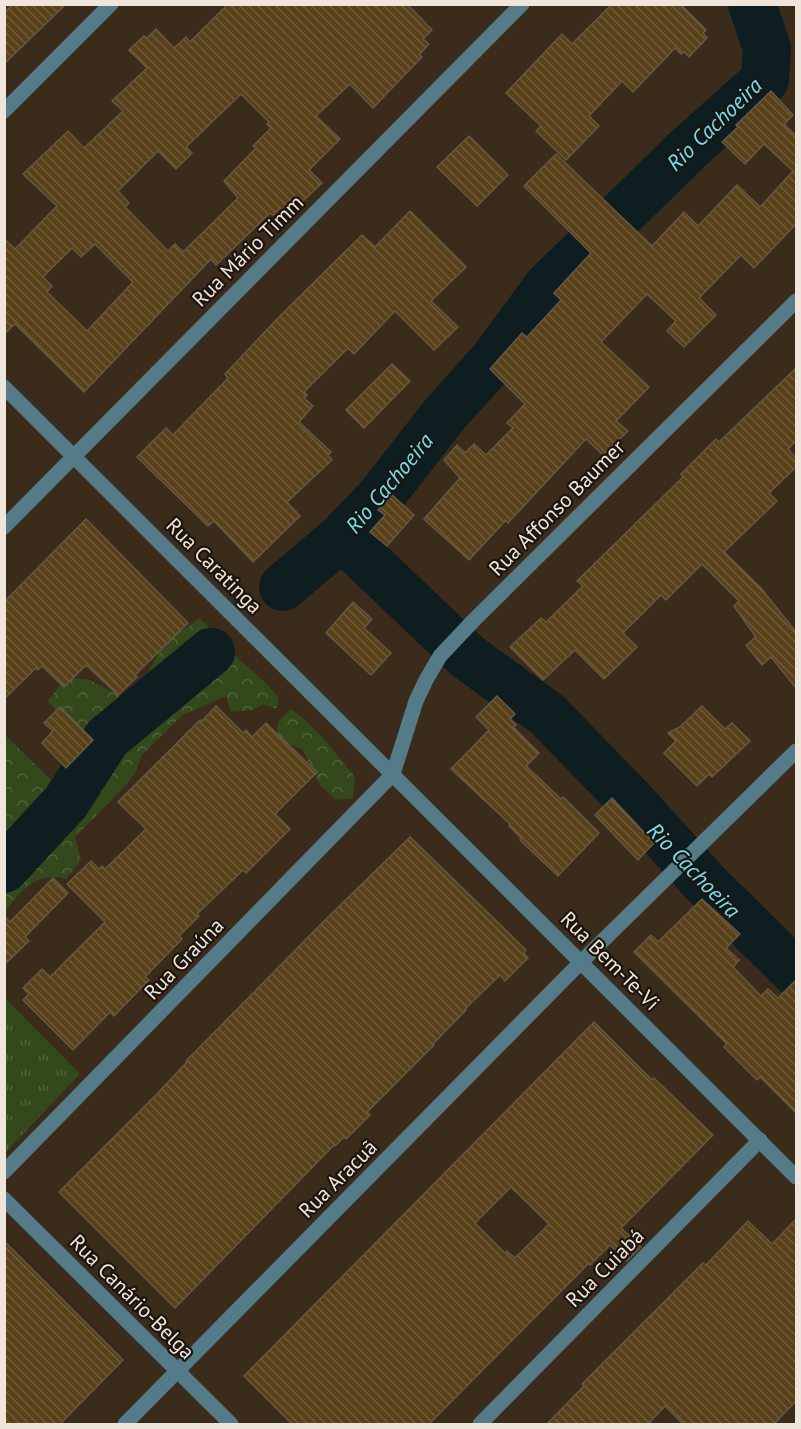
<svg xmlns="http://www.w3.org/2000/svg" width="801" height="1429" viewBox="0 0 801 1429" font-family="'PT Sans',sans-serif">
	<style>
		.grass { fill: url(#grass-tufts) }
		.forest { fill: url(#forest-crowns) }
		.lines { fill: none; stroke-linecap: round; stroke-linejoin: round }
		.river { stroke: #0d1d20; stroke-width: 48 }
		.building { fill: url(#building-back-hatch); stroke: #655844; stroke-width: 1.5; fill-rule: evenodd }
		.minor { stroke: #537b88; stroke-width: 15 }
		.labels { text-anchor: middle; stroke-width: 4.5; stroke-linejoin: round; paint-order: stroke }
		.street-label { font-size: 21px; fill: #f0e5db; stroke: #1c150e }
		.water-label { font-size: 22px; font-style: italic; fill: #6be2f7; stroke: #1c150e }
	</style>
	<defs>
		<pattern id="grass-tufts" width="24" height="20" patternUnits="userSpaceOnUse" patternTransform="scale(1.5)"><rect width="24" height="20" fill="#33491b"/><path d="M3 7l-1-3M5 7V3M7 7l1-3M15 17l-1-3M17 17v-4M19 17l1-3" fill="none" stroke="#51633c"/></pattern>
		<pattern id="forest-crowns" width="20" height="18" patternUnits="userSpaceOnUse" patternTransform="scale(1.5)"><rect width="20" height="18" fill="#33491b"/><path d="M2 6a3 3 0 1 1 6 0M12 15a3 3 0 1 1 6 0" fill="none" stroke="#51633c"/></pattern>
		<pattern id="building-back-hatch" width="6" height="6" patternUnits="userSpaceOnUse" patternTransform="scale(1.5)"><rect width="6" height="6" fill="#584018"/><path d="M-1 5l2 2M0 0l6 6M5-1l2 2" fill="none" stroke="#705b39"/></pattern>
	</defs>
	<rect width="100%" height="100%" fill="#3b2b1b"/>
	<polygon class="grass" points="4,997 80,1074 5,1153 4,1153"/>
	<g class="forest">
		<path d="M199,618l18,17c-23,25 -45,51 -72,72 -23,19 -40,19 -53,49l55,-40 36,-32 45,-35 41,37 10,12 -3,11 -12,-5 -12,6 -21,2 -5,-16 -43,19 -13,12 -28,28 -6,17 -11,14 -50,51 6,24 -15,18c-4,-1 -11,-3 -15,-2 -20,1 -35,20 -46,35v-33l63,-73 7,-18 -35,35 -35,42v-130l46,45 18,-20v-33l-21,-26 18,-24 24,3 32,17 21,-15 27,-50 14,-2z"/>
		<path d="M291,709c26,19 44,43 64,68l-2,21 -17,2 -16,-15 -18,-36 -25,-10 1,-17z"/>
	</g>
	<g class="lines">
		<g class="river">
			<polyline points="752,4 767,48 765,80 687,150 547,287 495,358 444,415 381,496 342,537 468,657 548,715 637,807 705,883 796,973"/>
			<polyline points="283,587 342,537"/>
			<polyline points="4,869 66,802 107,738 211,652"/>
		</g>
	</g>
	<g class="building">
		<polygon points="13,4 66,4 4,64 4,13"/>
		<path d="M228,4h179l25,26 -9,9 6,5 -10,11 3,2 -49,51 -23,-24 -34,32 24,23 -31,31 13,13 -35,33 -7,-8 -7,7 -3,-2 -54,52 -5,-6 -127,133 -69,-68 -11,10v-95l11,10 42,-43 -34,-32 45,-43 16,17 39,-37 -11,-10 35,-33 -18,-18 15,-14 3,2 9,-9 18,19 12,-11 4,5zM241,94l28,28 -2,2 4,4 -18,18 3,2 -32,33 14,17 -55,54 -8,-8 -7,7 -43,-44 4,-4 -11,-12 40,-40 18,18 16,-16 -6,-6zM95,244l38,38 -46,49 -40,-39 5,-6 -9,-9 29,-29 9,9z"/>
		<polygon points="612,4 680,4 706,30 703,33 707,38 689,57 684,52 681,54 675,48 633,92 622,81 589,116 599,126 566,160 536,131 541,126 506,93 562,34 572,44"/>
		<polygon points="771,91 793,115 784,124 796,136 796,224 754,268 741,255 699,298 716,315 684,347 667,331 676,321 647,294 601,342 649,387 616,421 628,431 603,455 586,439 508,523 506,520 469,560 424,519 460,478 444,460 457,445 465,453 474,444 486,455 513,428 507,423 525,404 490,369 522,333 527,337 561,300 554,293 591,253 524,186 556,154 652,246 684,212 698,226 737,185 760,207 793,171 764,144 745,164 722,142 738,127 736,125"/>
		<polygon points="469,136 508,175 477,206 437,167"/>
		<polygon points="410,211 466,267 431,301 458,327 434,350 395,311 354,354 348,348 304,392 307,395 304,398 313,406 299,422 331,452 328,455 332,460 287,502 300,516 253,562 214,521 208,526 137,457 166,428 173,435 228,378 225,374 278,318 362,235 375,247"/>
		<polygon points="392,364 410,381 364,428 346,410"/>
		<polygon points="796,368 796,441 788,449 796,458 796,467 769,493 777,501 724,552 760,587 796,632 796,688 771,657 762,665 746,645 756,637 734,606 739,601 702,564 666,600 661,595 623,633 637,647 604,679 575,650 543,680 510,647 541,618 546,622 583,586 577,581 683,477 681,474 716,439 719,442"/>
		<polygon points="392,495 414,515 387,546 370,532 385,515 378,510"/>
		<polygon points="86,519 188,623 135,675 137,677 118,695 86,665 64,687 42,666 38,670 36,668 4,699 4,602"/>
		<polygon points="353,602 372,619 364,628 391,653 371,675 326,633"/>
		<polygon points="497,696 515,714 510,719 516,725 513,727 539,753 526,766 561,799 563,797 599,833 558,876 520,840 521,838 509,826 510,824 451,769 489,730 476,717"/>
		<polygon points="216,706 243,733 246,730 252,737 266,723 317,772 275,814 290,829 246,873 243,870 197,914 199,916 179,936 182,939 145,977 149,980 114,1016 110,1012 73,1050 23,1000 29,994 23,988 42,969 50,977 105,922 67,884 91,861 99,869 102,866 105,869 146,829 118,802 200,720 201,722"/>
		<polygon points="702,706 725,729 732,723 750,741 712,777 709,774 697,786 664,753 676,741 668,733 680,727"/>
		<polygon points="60,707 93,740 66,768 42,743 53,731 44,723"/>
		<polygon points="612,798 654,843 638,860 595,815"/>
		<polygon points="410,837 526,950 524,953 528,958 505,981 500,975 465,1009 466,1010 433,1044 434,1045 367,1112 370,1115 346,1139 344,1137 335,1146 334,1145 175,1308 59,1192 155,1096 187,1062 186,1061 320,925"/>
		<polygon points="53,878 68,893 25,937 29,941 4,965 4,916 10,922"/>
		<polygon points="702,899 740,934 726,948 739,960 733,967 761,996 768,989 778,998 796,980 796,1113 760,1077 757,1080 724,1047 727,1044 634,952 651,935 658,942"/>
		<path d="M594,1022l58,58 2,-2 59,57 -92,93 20,19 -14,14 -17,-16 -20,20 -1,-2 -161,162h-135l-49,-49zM511,1187l38,37 -34,34 -8,-7 -2,2 -30,-30z"/>
		<polygon points="796,1219 796,1401 773,1425 684,1425 665,1406 647,1425 546,1425 584,1386 582,1384 703,1263 706,1265 748,1221 772,1244"/>
		<polygon points="4,1241 123,1360 59,1425 4,1425"/>
	</g>
	<g class="lines">
		<g class="minor">
			<polyline points="4,111 111,4"/>
			<polyline points="4,387 796,1177"/>
			<polyline points="4,527 522,4"/>
			<polyline points="4,1172 393,774 416,701 426,680 440,656 474,620 796,301"/>
			<polyline points="4,1199 231,1424"/>
			<polyline points="125,1424 581,962 796,751"/>
			<polyline points="480,1424 760,1140"/>
		</g>
	</g>
	<g class="labels">
		<g class="street-label">
			<text transform="translate(248 251) rotate(-45)" y="7">Rua Mário Timm</text>
			<text transform="translate(557 508) rotate(-45)" y="7">Rua Affonso Baumer</text>
			<text transform="translate(214 566) rotate(45)" y="7">Rua Caratinga</text>
			<text transform="translate(184 959) rotate(-46)" y="7">Rua Graúna</text>
			<text transform="translate(610 961) rotate(45)" y="7">Rua Bem-Te-Vi</text>
			<text transform="translate(338 1179) rotate(-45)" y="7">Rua Aracuã</text>
			<text transform="translate(605 1268) rotate(-45)" y="7">Rua Cuiabá</text>
			<text transform="translate(132 1297) rotate(45)" y="7">Rua Canário-Belga</text>
		</g>
		<g class="water-label">
			<text transform="translate(714 124) rotate(-44)" y="8">Rio Cachoeira</text>
			<text transform="translate(389 483) rotate(-50)" y="8">Rio Cachoeira</text>
			<text transform="translate(694 870) rotate(46)" y="8">Rio Cachoeira</text>
		</g>
	</g>
	<rect width="801" height="1429" fill="none" stroke="#f0e5db" stroke-width="12"/>
</svg>
